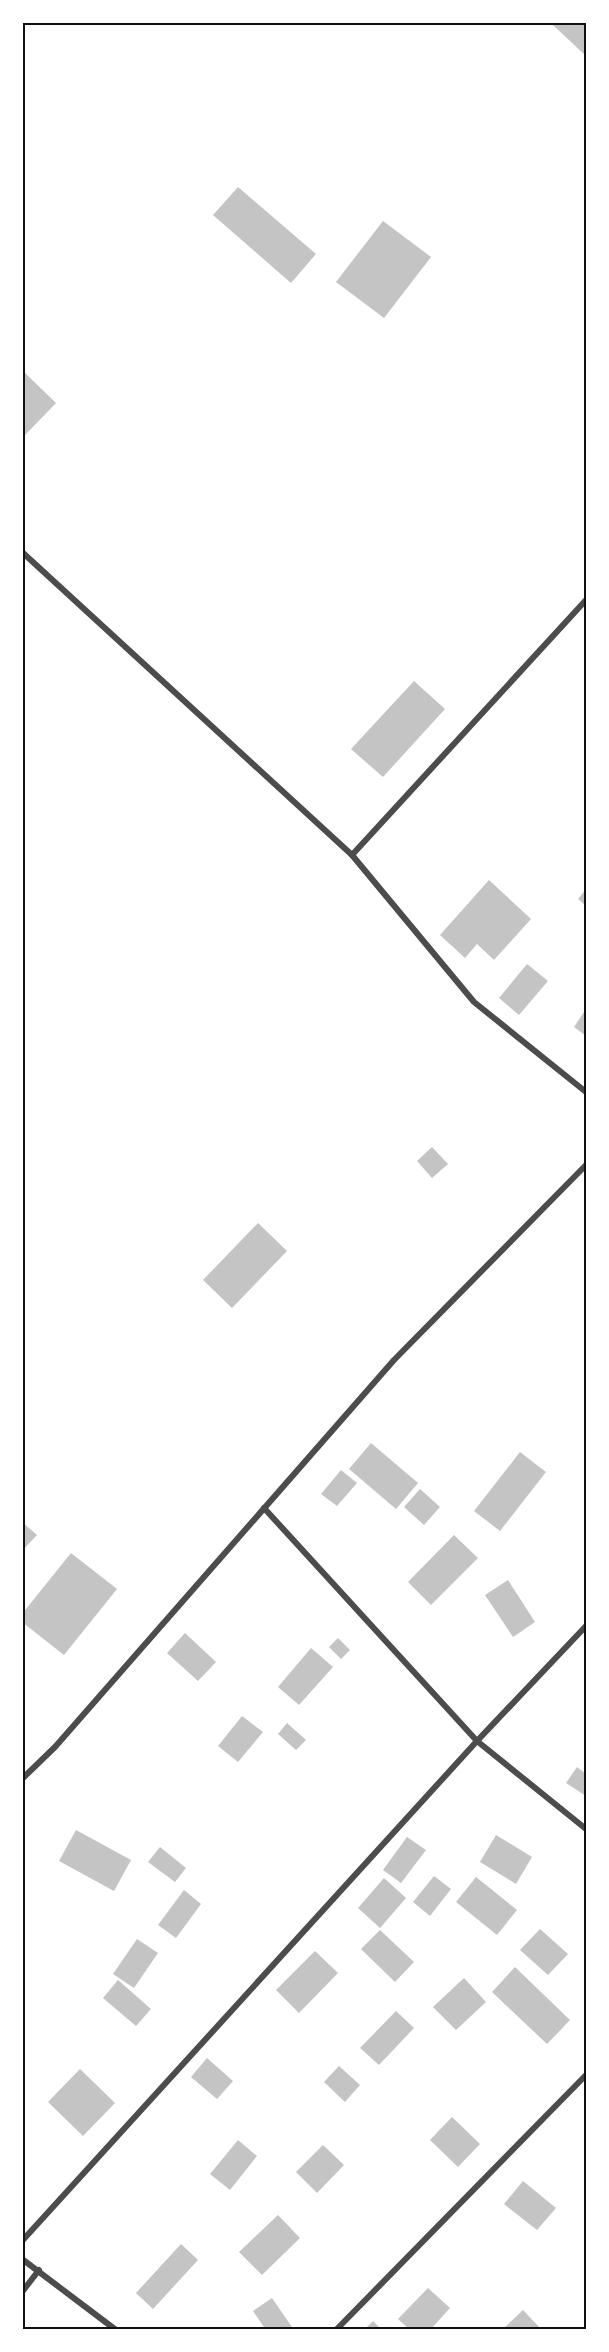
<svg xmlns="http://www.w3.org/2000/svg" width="609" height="2352" viewBox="0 0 609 2352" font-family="Signika,sans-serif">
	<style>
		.building { fill: #c4c4c4 }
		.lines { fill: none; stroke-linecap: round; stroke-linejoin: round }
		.minor { stroke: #4c4c4c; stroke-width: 6 }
		.neatline { fill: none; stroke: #111; stroke-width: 2 }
	</style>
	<rect width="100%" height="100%" fill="#fff"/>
	<g class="building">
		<polygon points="555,22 586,22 586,56 553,25"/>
		<polygon points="238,187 316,254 291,283 213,215"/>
		<polygon points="383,221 431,257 384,318 336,282"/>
		<polygon points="22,370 56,403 25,435 22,432"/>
		<polygon points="414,681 445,709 383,777 351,749"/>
		<polygon points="489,880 531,919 494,960 477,944 465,958 440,935"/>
		<polygon points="586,889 586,906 578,899"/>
		<polygon points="527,964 548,981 519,1015 499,998"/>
		<polygon points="586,1009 586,1036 574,1027"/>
		<polygon points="432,1147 448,1164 432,1178 417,1161"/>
		<polygon points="258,1223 287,1251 232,1308 203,1280"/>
		<polygon points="371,1443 418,1483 396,1509 349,1469"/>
		<polygon points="520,1452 546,1472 500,1531 474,1511"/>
		<polygon points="341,1470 357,1483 337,1506 321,1494"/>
		<polygon points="420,1489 440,1507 424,1525 404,1507"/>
		<polygon points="22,1522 37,1535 22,1551"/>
		<polygon points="454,1535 478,1558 431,1605 408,1582"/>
		<polygon points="71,1553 117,1589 64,1655 22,1622 22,1614"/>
		<polygon points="508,1580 535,1622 513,1637 485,1595"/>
		<polygon points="185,1633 216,1662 198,1681 167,1653"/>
		<polygon points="338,1638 350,1650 341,1659 329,1647"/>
		<polygon points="311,1648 333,1667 299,1705 278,1687"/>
		<polygon points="242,1716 263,1732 238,1762 218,1746"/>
		<polygon points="287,1723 306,1740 296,1750 278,1734"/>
		<polygon points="577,1767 586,1774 586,1796 566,1783"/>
		<polygon points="76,1830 131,1860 114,1891 59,1861"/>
		<polygon points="496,1835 532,1857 516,1884 480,1862"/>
		<polygon points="407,1837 426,1850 401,1883 383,1870"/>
		<polygon points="160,1847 186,1868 175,1882 148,1862"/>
		<polygon points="434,1876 451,1889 430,1916 413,1902"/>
		<polygon points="476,1877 517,1910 497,1935 456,1902"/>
		<polygon points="384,1878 406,1898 380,1928 358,1908"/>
		<polygon points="184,1890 201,1904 176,1938 158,1925"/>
		<polygon points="540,1929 568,1954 548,1975 520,1950"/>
		<polygon points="380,1930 414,1962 395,1982 361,1949"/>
		<polygon points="137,1939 158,1953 134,1988 113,1974"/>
		<polygon points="315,1951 338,1973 299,2013 276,1990"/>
		<polygon points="515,1967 570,2020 547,2044 492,1992"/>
		<polygon points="464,1978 486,2002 456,2030 433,2007"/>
		<polygon points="118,1980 151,2009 136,2026 103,1998"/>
		<polygon points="396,2011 414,2028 379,2065 360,2048"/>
		<polygon points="207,2058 233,2081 217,2099 191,2077"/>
		<polygon points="339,2066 360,2085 345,2102 324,2082"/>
		<polygon points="80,2069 115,2103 83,2136 48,2102"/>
		<polygon points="452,2117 480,2144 458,2167 430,2140"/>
		<polygon points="238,2140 257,2156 230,2190 210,2174"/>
		<polygon points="323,2145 344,2165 317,2193 296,2172"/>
		<polygon points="523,2181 556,2208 537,2230 504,2204"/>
		<polygon points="278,2215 300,2238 262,2275 239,2252"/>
		<polygon points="181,2244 198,2260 153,2309 136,2293"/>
		<polygon points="428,2288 450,2308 430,2330 410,2330 398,2319"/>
		<polygon points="272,2298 294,2330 266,2330 253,2311"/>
		<polygon points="523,2310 542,2330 502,2330"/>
		<polygon points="373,2321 382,2330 364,2330"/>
	</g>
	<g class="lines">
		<g class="minor">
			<polyline points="22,552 352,855 474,1002 586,1092"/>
			<polyline points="352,855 586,600"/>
			<polyline points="264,1508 477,1741 586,1829"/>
			<polyline points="22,1779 55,1747 394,1360 586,1165"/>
			<polyline points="22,2241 477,1741 586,1626"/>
			<polyline points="22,2259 116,2330"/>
			<polyline points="22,2292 39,2270"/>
			<polyline points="336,2330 586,2075"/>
		</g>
	</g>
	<rect width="609" height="2352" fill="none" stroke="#ffffff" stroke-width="48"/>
	<rect x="24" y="24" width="561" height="2304" class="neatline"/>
</svg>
